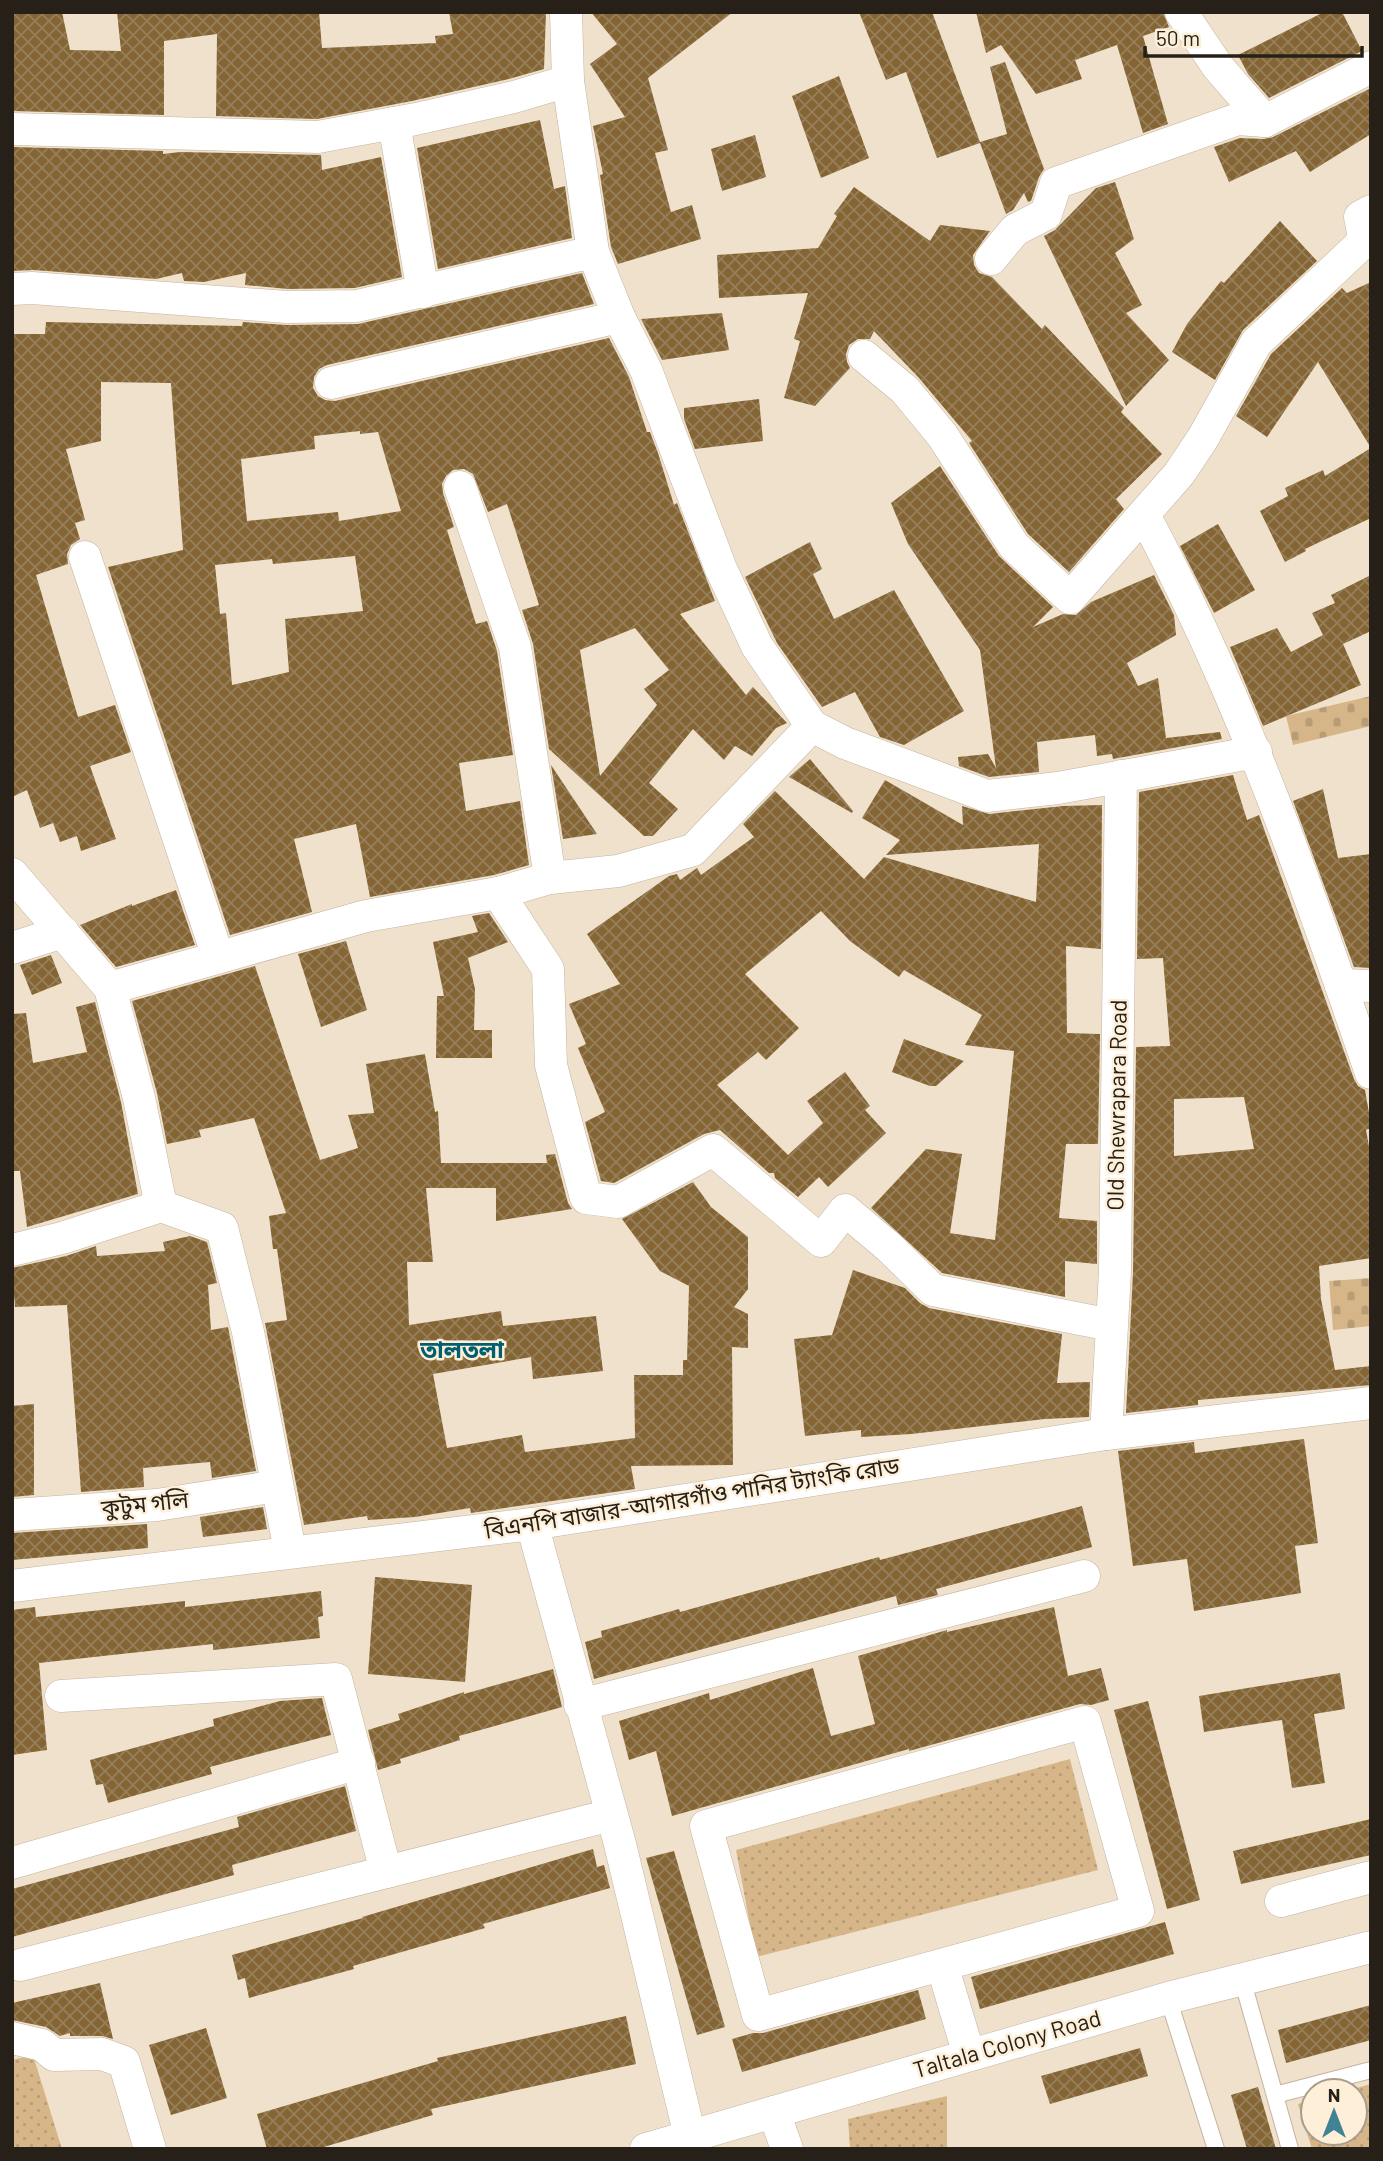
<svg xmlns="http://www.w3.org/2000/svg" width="1383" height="2161" viewBox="0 0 1383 2161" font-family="Barlow,'Noto Sans Bengali',sans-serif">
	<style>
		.cemetery { fill: url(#cemetery-stones) }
		.park { fill: url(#park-dots) }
		.building { fill: url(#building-cross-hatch); fill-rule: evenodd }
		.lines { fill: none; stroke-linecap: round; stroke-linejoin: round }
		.service-casing { stroke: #c3b4a0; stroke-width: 18 }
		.minor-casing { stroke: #c3b4a0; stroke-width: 33 }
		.service { stroke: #fff; stroke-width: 16 }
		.minor { stroke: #fff; stroke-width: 32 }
		.labels { text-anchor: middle; stroke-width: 5; stroke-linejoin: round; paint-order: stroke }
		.street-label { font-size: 23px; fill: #262018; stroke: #feefd9 }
		.neighbourhood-label { font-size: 24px; font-weight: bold; fill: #005f71; stroke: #feefd9 }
	</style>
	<defs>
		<pattern id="cemetery-stones" width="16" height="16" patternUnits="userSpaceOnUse" patternTransform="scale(1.75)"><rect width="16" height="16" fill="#d6b688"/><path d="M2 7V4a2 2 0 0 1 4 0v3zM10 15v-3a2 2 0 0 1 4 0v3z" fill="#b89c75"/></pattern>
		<pattern id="park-dots" width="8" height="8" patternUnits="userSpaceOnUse" patternTransform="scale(1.75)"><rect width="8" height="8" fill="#d6b688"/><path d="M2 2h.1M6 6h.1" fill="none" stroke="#b89c75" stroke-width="1.8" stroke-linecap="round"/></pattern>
		<pattern id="building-cross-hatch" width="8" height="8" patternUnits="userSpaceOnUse" patternTransform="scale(1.75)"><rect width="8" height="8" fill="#856534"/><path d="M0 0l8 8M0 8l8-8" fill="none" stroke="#967f5c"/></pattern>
	</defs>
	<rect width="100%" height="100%" fill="#f0e1cc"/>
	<g class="cemetery">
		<polygon points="1371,696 1371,726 1293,745 1286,716"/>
		<polygon points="1371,1278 1371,1326 1333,1330 1329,1281"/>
	</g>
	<g class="park">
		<polygon points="1070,1759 1098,1870 756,1957 736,1850"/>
		<polygon points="33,2055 62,2149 12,2149 12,2060"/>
		<polygon points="1371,2084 1371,2149 1312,2149 1298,2104 1313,2100 1313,2133 1355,2133 1355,2091 1346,2091"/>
		<polygon points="947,2096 947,2149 850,2149 848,2119"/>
	</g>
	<g class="building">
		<polygon points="12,12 62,12 70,50 121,51 117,12 319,12 322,48 436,43 435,36 453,34 449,12 546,12 544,69 509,79 412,101 317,119 216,116 217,34 164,41 164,115 12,111"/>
		<polygon points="591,12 733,12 648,78 668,150 655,153 671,212 692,205 701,239 618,264 611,247 600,175 603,174 593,126 625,117 590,64 617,44"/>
		<polygon points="859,12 932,12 980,142 1007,134 990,67 1005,62 1044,169 1039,177 1031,201 1028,202 1024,193 1013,210 1006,214 980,143 937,158 906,72 886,80"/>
		<polygon points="976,12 1163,12 1169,27 1143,36 1168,124 1143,133 1117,45 1075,60 1082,79 1036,94 1001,45 986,53"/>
		<polygon points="1324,12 1342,12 1362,51 1269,98 1248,74 1238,55"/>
		<polygon points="839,76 869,158 821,178 792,96"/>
		<polygon points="1371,88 1371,134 1310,172 1296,151 1229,182 1214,147 1240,138 1264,139 1273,137"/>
		<polygon points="540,120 554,189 565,186 572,238 438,269 417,148"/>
		<polygon points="755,135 766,177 722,191 711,149"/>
		<polygon points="12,147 163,151 163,154 180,152 321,155 322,170 381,157 402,277 355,288 288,289 245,285 246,273 204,282 184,281 182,273 156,279 33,270 12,271"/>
		<polygon points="1115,182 1134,239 1115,253 1142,305 1126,313 1169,360 1126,406 1044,236 1055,230 1096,188"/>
		<polygon points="854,187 930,241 940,225 990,231 973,255 974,265 979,273 992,277 1042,329 1045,325 1124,408 1121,412 1162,454 1116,499 1124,509 1069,572 1028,534 969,443 972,441 919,378 874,331 870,339 858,339 849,345 846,354 847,362 850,368 815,406 784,398 800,341 794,339 808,293 719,298 717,255 818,248 837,216 834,214"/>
		<polygon points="1280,221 1317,261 1243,330 1215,380 1172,352 1187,324 1221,281 1224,283"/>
		<path d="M582,273l12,31 -267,61 -8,4 -5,8 -1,11 5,8 7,4 10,1 274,-63 20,39 18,55h3l8,21 16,52 3,-2 38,98 -35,13 66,81 7,-8 34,36 -11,5 -24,28 -17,-10 -11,14 -31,-31 -44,54 29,26 -25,27h-9l-95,-87 -16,-105 -11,-34 17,-5 -24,-76 -8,-25 -19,8 -15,-38 -9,-5 -11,1 -7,6 -4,8 1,9 11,34 -7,3 29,94 11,-3 10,30 16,104 -54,8 7,48 54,-10 9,64 -35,10 -124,22 -14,-73 -62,15 18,73 -82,23 -122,-368 75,-17 -12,-167 -70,-1v59l-35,8 19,71 -10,3 5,16 -9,6 -4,9 1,10 -32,11 42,142 37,-12 16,47 -41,14 26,73 -35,12 -4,-15 -17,6 -7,-19 -13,5 -13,-38 -15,7v-463h33l1,-12 196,4 1,-4 44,3 71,-1zM360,431v3l18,-2 23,79 -62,10 -1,-9 -91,9 -6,-62 74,-10 -1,-13zM355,556l8,55 -78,8 4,53 -57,13 -6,-72 -6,1 -5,-49 57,-6 1,5zM635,628l34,42 -25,19 13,16 -57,71 -20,-126z"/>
		<polygon points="1371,282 1371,448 1318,362 1267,437 1236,416 1271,354 1342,288 1347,293"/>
		<polygon points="722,313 729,350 662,360 641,319"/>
		<polygon points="759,399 763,441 695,449 684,419 684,408"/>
		<polygon points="1371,448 1371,518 1305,549 1306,551 1285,562 1260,511 1288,496 1285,488 1323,470 1325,476"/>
		<polygon points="940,466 999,556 1053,607 1033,627 1063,614 1076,615 1091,602 1154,575 1174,615 1176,635 1127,663 1138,686 1158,678 1166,738 1220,732 1222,739 1113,759 1112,754 1097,756 1095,735 1037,742 1039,772 989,777 959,766 958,757 988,754 996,768 980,650 908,544 891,503"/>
		<polygon points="1218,524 1255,590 1214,613 1180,546"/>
		<polygon points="810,542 822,569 813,574 834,619 894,590 964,711 904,745 880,737 855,692 822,707 777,643 745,577"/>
		<polygon points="1371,575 1371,631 1343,644 1361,685 1263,726 1230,647 1277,628 1291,652 1323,635 1312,613 1335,603 1331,595"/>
		<polygon points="810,759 853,811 852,813 789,777"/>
		<polygon points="551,765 597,834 563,839"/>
		<path d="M1233,775l14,45 12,-5 95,264 4,7 7,4 6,34v4l-5,2 5,27v101l-52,8 2,33 14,71 36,-4v19l-173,15v5l-72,8 7,-141 3,-225 34,-1 -7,-88 -26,1 2,-167zM1244,1097l10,52 -80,7v-57z"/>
		<polygon points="885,780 963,825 962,806 989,814 1063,806 1102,805 1101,949 1066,946 1067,1033 1100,1034 1098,1144 1066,1144 1059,1218 1097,1221 1097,1264 1065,1261 1065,1297 942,1273 871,1208 926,1149 962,1154 950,1233 995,1240 1014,1051 965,1045 982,1015 904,970 899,977 850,941 821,911 745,974 799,1028 766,1060 758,1052 717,1085 788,1155 823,1123 807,1101 845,1072 870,1106 865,1110 886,1133 828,1187 819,1177 798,1197 775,1178 774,1173 769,1173 720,1130 704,1134 614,1183 601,1181 585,1122 605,1112 578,1048 586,1044 569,1004 620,984 587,934 669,876 677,874 680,880 697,868 701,875 754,837 743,824 775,791 864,879 884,857 1036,902 1039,844 886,855 900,840 862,818"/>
		<polygon points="1323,789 1338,858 1371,854 1371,968 1354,967 1293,801"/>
		<polygon points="176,890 195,945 116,967 80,925 132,904 132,906"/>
		<polygon points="489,913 508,942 468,958 475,989 474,1030 492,1030 492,1058 436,1058 437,996 444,996 433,942 478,932 472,916"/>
		<polygon points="346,941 367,1010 321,1027 298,954"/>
		<polygon points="51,955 62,983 32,995 20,965"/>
		<polygon points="255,966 320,1160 358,1148 348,1115 374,1113 366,1064 425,1054 435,1112 438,1111 441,1163 547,1163 546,1155 555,1154 568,1203 572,1209 496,1221 496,1188 426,1188 433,1262 407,1262 409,1325 501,1311 503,1326 596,1316 603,1371 533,1379 531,1357 433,1374 447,1448 522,1435 525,1452 635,1438 634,1375 683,1375 683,1360 687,1360 689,1286 660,1271 622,1219 693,1182 711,1207 748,1237 748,1289 734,1307 748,1314 748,1348 732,1347 733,1465 631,1466 635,1489 471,1513 470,1508 415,1517 368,1520 367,1516 304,1525 265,1323 287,1320 277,1249 273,1249 269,1216 286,1213 254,1118 199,1130 201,1137 167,1144 157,1093 132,1001"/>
		<polygon points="95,1002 121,1102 138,1194 27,1227 20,1171 12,1171 12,1014 26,1013 33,1063 87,1052 76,1007"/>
		<polygon points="904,1039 964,1061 936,1086 930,1086 892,1072"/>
		<polygon points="190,1236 207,1242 217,1283 208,1285 211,1330 228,1327 256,1471 212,1478 210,1462 143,1468 144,1487 81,1492 67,1305 15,1307 12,1268 66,1256 96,1246 97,1256 165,1251 163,1242"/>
		<polygon points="853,1270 905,1288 920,1303 929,1308 1062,1334 1057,1383 1090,1382 1089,1417 1045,1419 911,1434 861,1437 861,1430 805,1436 794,1339 832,1335"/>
		<polygon points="34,1404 34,1495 12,1497 12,1406"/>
		<polygon points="1304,1439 1318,1543 1295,1546 1301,1593 1194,1611 1187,1559 1133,1566 1118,1451 1194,1442 1195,1453"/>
		<polygon points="1082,1506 1092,1547 936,1589 938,1595 898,1605 896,1596 594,1679 585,1642 602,1637 601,1631 679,1609 680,1612 879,1557 880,1560"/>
		<polygon points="263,1507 267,1529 203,1537 200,1517"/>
		<polygon points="147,1524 148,1548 12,1560 12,1533"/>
		<polygon points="375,1577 472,1585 465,1682 368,1674"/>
		<polygon points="321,1591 323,1616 318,1617 320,1638 213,1650 213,1644 39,1663 47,1750 12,1755 12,1610 35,1607 36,1617 185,1601 185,1607"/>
		<polygon points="1054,1607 1068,1676 1101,1668 1109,1700 1091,1705 1080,1704 909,1751 909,1749 672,1816 656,1751 629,1760 619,1721 709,1693 710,1700 813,1668 831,1736 875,1724 858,1656 947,1630 947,1632"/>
		<polygon points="553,1669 562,1707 459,1736 460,1740 400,1759 401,1763 378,1770 368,1730 400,1720 398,1714 464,1692 464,1694"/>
		<polygon points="1340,1673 1345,1709 1314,1714 1325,1783 1292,1788 1282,1720 1204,1732 1199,1696"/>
		<polygon points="322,1698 331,1735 210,1767 212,1774 108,1803 103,1784 96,1785 90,1760 214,1726 213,1719 280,1701"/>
		<polygon points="1148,1701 1200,1900 1167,1909 1114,1710"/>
		<polygon points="345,1786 356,1831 232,1865 234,1875 12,1937 12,1889 239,1827 237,1817"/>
		<polygon points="1371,1819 1371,1855 1241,1884 1233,1851"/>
		<polygon points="593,1849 597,1867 604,1865 610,1888 483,1924 485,1928 353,1966 354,1969 249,1998 245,1978 238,1980 232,1955 363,1918 362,1917"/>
		<polygon points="674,1851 725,2027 697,2035 646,1858"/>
		<polygon points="1165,1922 1174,1954 980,2009 971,1977"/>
		<polygon points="100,1983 113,2039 102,2036 70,2036 70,2033 60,2036 46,2027 12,2020 12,2003"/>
		<polygon points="918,1990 926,2019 742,2072 732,2039 753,2033 763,2033"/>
		<polygon points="1371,2005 1371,2040 1286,2063 1278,2030"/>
		<polygon points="626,2016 636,2064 431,2109 433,2115 317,2149 267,2149 257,2114 438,2061 437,2058"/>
		<polygon points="206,2028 227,2098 171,2115 149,2045"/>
		<polygon points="1140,2048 1148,2076 1050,2104 1041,2076"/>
		<polygon points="1258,2087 1276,2149 1247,2149 1231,2095"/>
	</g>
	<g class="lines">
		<defs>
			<g id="service">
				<polyline points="1242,1979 1290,2149"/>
				<polyline points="1168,1998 1216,2149"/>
				<polyline points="1275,2095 1371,2070"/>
			</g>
			<g id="minor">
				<polyline points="566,12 568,81 593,252 619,317 646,370 721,569 757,646 812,726 845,743 987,796 1058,788 1256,752"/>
				<polyline points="1181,12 1218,67 1265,121"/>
				<polyline points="394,123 423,292"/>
				<polyline points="12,129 318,137 416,119 514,97 568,81"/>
				<polyline points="991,259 1015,230 1046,214 1056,183 1238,119 1265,121 1371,67"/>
				<polyline points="12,289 32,288 287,307 357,306 593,252"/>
				<polyline points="864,356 905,390 942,435 1014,546 1070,598 1179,474 1203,438 1256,343 1358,247 1364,237 1360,217 1371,211"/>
				<polyline points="331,383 619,317"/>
				<polyline points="460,487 515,647 550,878"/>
				<path d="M1144,515c96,178 162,367 227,558"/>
				<polyline points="85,557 218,957"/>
				<polyline points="12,874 110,988 139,1098 161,1206"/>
				<polyline points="498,893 548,969 551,1065 586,1198 618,1202 713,1150 821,1241 845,1210 889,1247 933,1290 1111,1325"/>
				<polyline points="12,948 63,932"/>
				<polyline points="1341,985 1371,986"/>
				<polyline points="110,988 366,916 498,893 550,878 618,871 693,850 812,726"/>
				<polyline points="12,1250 62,1238 161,1206 222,1228 248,1332 290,1551"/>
				<polyline points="1106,1434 1115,1271 1121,776"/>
				<polyline points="12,1515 157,1505 277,1486"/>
				<polyline points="532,1524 620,1844 693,2149"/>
				<polyline points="12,1586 532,1524 1106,1434 1371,1403"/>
				<polyline points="61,1696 336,1679 386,1872"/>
				<polyline points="580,1705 1084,1576"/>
				<polygon points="1085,1722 1138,1911 758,2015 706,1826"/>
				<polyline points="12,1863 359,1763"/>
				<polyline points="1281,1901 1371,1877"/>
				<polyline points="20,1965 611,1815"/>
				<polyline points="942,1965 969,2055"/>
				<polyline points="12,2038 42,2045 54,2055 102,2054 124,2062 150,2149"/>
				<polyline points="774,2112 787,2149"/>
				<polyline points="646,2149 1168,1998 1371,1947"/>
			</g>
		</defs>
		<use href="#service" class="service-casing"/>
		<use href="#minor" class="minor-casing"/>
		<use href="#service" class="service"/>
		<use href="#minor" class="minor"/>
	</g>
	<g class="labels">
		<g class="street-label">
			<text transform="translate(1117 1105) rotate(-89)" y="8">Old Shewrapara Road</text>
			<text transform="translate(692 1498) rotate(-9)" y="8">বিএনপি বাজার-আগারগাঁও পানির ট্যাংকি রোড</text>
			<text transform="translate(145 1504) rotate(-6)" y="8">কুটুম গলি</text>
			<text transform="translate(1007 2044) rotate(-16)" y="8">Taltala Colony Road</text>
		</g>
		<g class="neighbourhood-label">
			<text x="462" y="1358">তালতলা</text>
		</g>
	</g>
	<rect width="1383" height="2161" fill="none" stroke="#262018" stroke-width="28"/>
	<g transform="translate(1334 2112)"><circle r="33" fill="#feefd9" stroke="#a89c8c" stroke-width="2"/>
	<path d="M0-5L12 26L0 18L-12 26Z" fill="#418394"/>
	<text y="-10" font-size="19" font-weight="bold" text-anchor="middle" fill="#262018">N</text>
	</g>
	<path d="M1145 46v10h217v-10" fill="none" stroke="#262018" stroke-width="3.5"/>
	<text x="1156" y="46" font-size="21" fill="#262018" stroke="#feefd9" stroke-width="5" paint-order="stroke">50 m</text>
</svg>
